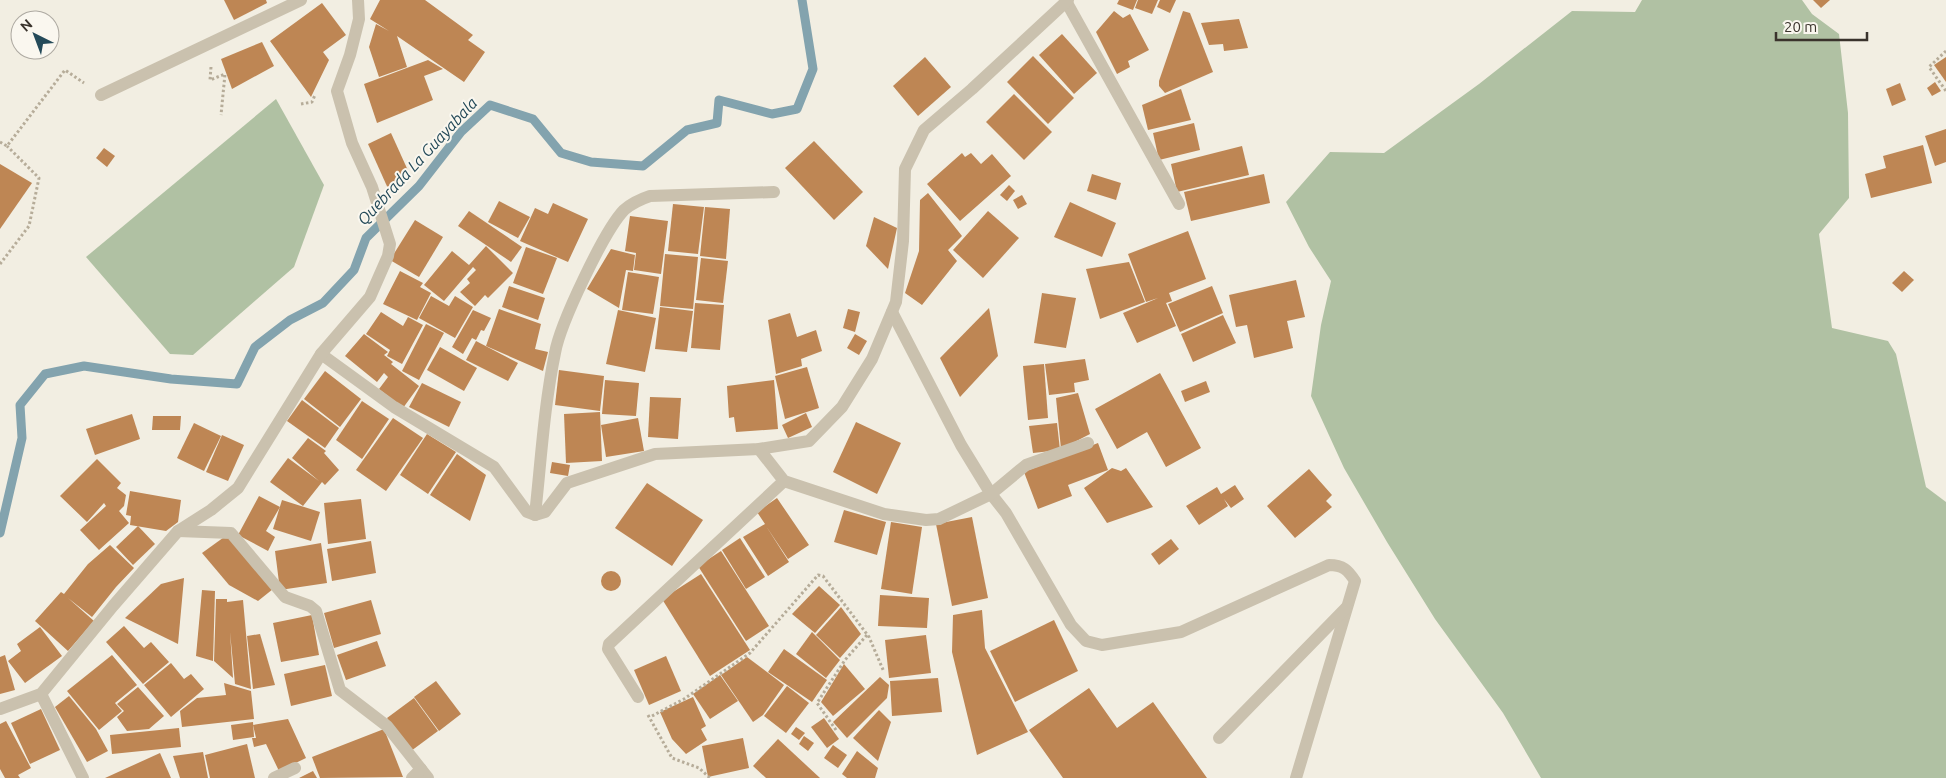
<svg xmlns="http://www.w3.org/2000/svg" width="1946" height="778" viewBox="0 0 1946 778" font-family="Ubuntu,sans-serif">
	<style>
		.green { fill: #b0c1a3 }
		.lines { fill: none; stroke-linecap: round; stroke-linejoin: round }
		.stream { stroke: #83a3ae; stroke-width: 9 }
		.building { fill: #be8654 }
		.path { stroke: #b6ac99; stroke-width: 3; stroke-dasharray: 2.5 2.5; stroke-linecap: butt }
		.service { stroke: #cac1ae; stroke-width: 12 }
		.minor { stroke: #cac1ae; stroke-width: 12 }
		.labels { text-anchor: middle; stroke-width: 4; stroke-linejoin: round; paint-order: stroke }
		.water-label { font-size: 16px; font-style: italic; fill: #244a59; stroke: #faf7ef }
	</style>
	<rect width="100%" height="100%" fill="#f2eee2"/>
	<g class="green">
		<polygon points="1642,0 1802,0 1812,14 1839,34 1848,113 1849,198 1819,234 1832,328 1888,341 1896,354 1926,487 1946,502 1946,778 1541,778 1503,713 1435,619 1387,542 1344,468 1311,396 1321,325 1331,281 1309,247 1286,202 1330,152 1384,153 1479,84 1572,11 1635,12"/>
		<polygon points="276,99 324,185 294,267 193,355 170,354 86,257"/>
	</g>
	<g class="lines">
		<polyline class="stream" points="0,533 22,438 20,405 45,374 84,366 171,379 237,384 255,347 290,320 323,303 354,270 366,238 419,186 461,132 490,105 533,119 561,153 591,162 643,166 687,130 717,123 719,100 772,114 797,109 813,69 802,0"/>
	</g>
	<g class="building">
		<polygon points="224,0 266,0 267,3 234,20"/>
		<polygon points="380,0 425,0 473,35 468,40 485,52 464,82 397,36 407,67 379,77 369,47 376,24 389,31 370,19"/>
		<polygon points="1119,0 1137,0 1133,10 1117,4"/>
		<polygon points="1138,0 1158,0 1152,14 1135,8"/>
		<polygon points="1160,0 1176,0 1170,13 1157,7"/>
		<polygon points="1813,0 1830,0 1821,8"/>
		<polygon points="322,3 346,35 323,52 329,60 311,97 270,41"/>
		<polygon points="1114,11 1123,18 1130,14 1149,50 1128,61 1130,67 1117,74 1096,32"/>
		<polygon points="1183,11 1190,13 1213,72 1165,93 1159,86 1159,81"/>
		<polygon points="1239,19 1248,48 1224,51 1223,44 1209,45 1201,23"/>
		<polygon points="1062,34 1097,73 1074,94 1039,55"/>
		<polygon points="262,42 274,66 232,89 221,59"/>
		<polygon points="1033,56 1074,98 1048,124 1007,82"/>
		<polygon points="925,57 951,87 918,116 893,86"/>
		<polygon points="1946,57 1946,82 1934,65"/>
		<polygon points="428,60 443,69 424,76 433,100 377,123 364,84"/>
		<polygon points="1935,82 1941,91 1932,96 1927,88"/>
		<polygon points="1900,83 1906,100 1892,106 1886,89"/>
		<polygon points="1181,89 1191,120 1148,130 1142,105"/>
		<polygon points="1014,94 1052,132 1024,160 986,122"/>
		<polygon points="1194,123 1200,150 1159,160 1153,133"/>
		<polygon points="1946,129 1946,162 1935,166 1925,136"/>
		<polygon points="391,133 410,175 390,193 368,144"/>
		<polygon points="814,141 863,192 834,220 785,168"/>
		<polygon points="1923,145 1932,183 1871,198 1865,174 1886,168 1883,156"/>
		<polygon points="1242,146 1249,175 1177,192 1171,164"/>
		<polygon points="104,148 115,156 107,167 96,158"/>
		<polygon points="962,153 965,157 971,153 981,164 992,154 1011,176 960,221 927,184"/>
		<polygon points="0,164 32,183 0,229"/>
		<polygon points="1092,174 1121,183 1116,200 1087,191"/>
		<polygon points="1264,174 1270,203 1191,221 1184,192"/>
		<polygon points="1009,185 1015,191 1007,201 1000,195"/>
		<polygon points="928,193 962,236 948,250 957,261 922,305 905,293 919,251 920,200"/>
		<polygon points="1022,195 1027,204 1018,209 1013,200"/>
		<polygon points="499,201 530,217 518,238 488,222"/>
		<polygon points="1070,202 1116,223 1102,257 1054,237"/>
		<polygon points="553,203 588,219 568,262 520,241 535,208 548,214"/>
		<polygon points="673,204 704,207 698,254 668,251"/>
		<polygon points="705,207 730,209 726,259 700,256"/>
		<polygon points="469,211 522,247 511,262 458,226"/>
		<polygon points="988,211 1019,238 983,278 953,250"/>
		<polygon points="630,216 668,221 661,274 634,270 636,253 625,251"/>
		<polygon points="874,217 897,228 888,269 866,246"/>
		<polygon points="415,220 443,237 419,277 390,260"/>
		<polygon points="1188,231 1206,279 1169,293 1172,301 1166,303 1176,326 1137,343 1123,313 1158,298 1146,302 1128,254"/>
		<polygon points="486,246 513,273 488,298 485,295 475,306 460,292 470,283 467,279 476,270 473,267 444,301 424,285 452,251 469,265"/>
		<polygon points="526,247 557,258 543,294 513,283"/>
		<polygon points="611,249 635,255 633,271 626,270 619,308 587,289"/>
		<polygon points="665,254 698,257 693,309 660,306"/>
		<polygon points="701,258 728,261 723,303 696,300"/>
		<polygon points="1129,262 1145,302 1100,319 1086,269"/>
		<polygon points="400,271 423,283 420,287 431,293 417,320 383,304"/>
		<polygon points="1904,271 1914,280 1902,292 1892,283"/>
		<polygon points="628,272 659,277 653,314 622,310"/>
		<polygon points="1296,280 1305,317 1287,321 1293,348 1254,358 1247,325 1236,327 1229,295"/>
		<polygon points="509,286 545,298 538,320 502,307"/>
		<polygon points="1212,286 1223,313 1180,332 1168,304"/>
		<polygon points="1042,293 1076,298 1066,348 1034,343"/>
		<polygon points="431,296 449,306 455,296 473,307 455,338 419,318"/>
		<polygon points="695,303 724,305 720,350 691,348"/>
		<polygon points="660,307 693,311 687,352 655,349"/>
		<polygon points="989,308 998,356 960,397 940,358"/>
		<polygon points="499,309 541,324 535,349 548,352 543,371 486,346"/>
		<polygon points="848,309 860,312 855,332 843,328"/>
		<polygon points="473,310 491,318 484,331 481,330 476,340 472,338 463,354 452,347"/>
		<polygon points="618,310 656,318 645,372 606,364"/>
		<polygon points="381,312 403,326 408,317 423,325 402,364 387,356 390,350 366,334"/>
		<polygon points="790,313 797,337 816,330 822,351 801,359 802,366 776,374 768,320"/>
		<polygon points="1223,315 1236,343 1193,362 1181,334"/>
		<polygon points="426,324 444,333 419,380 402,371"/>
		<polygon points="364,334 388,352 384,355 393,362 391,364 419,386 403,408 379,389 388,377 384,373 377,382 345,356"/>
		<polygon points="855,334 867,341 859,355 847,348"/>
		<polygon points="476,341 518,363 508,381 466,360"/>
		<polygon points="440,347 477,368 464,391 427,370"/>
		<polygon points="1085,359 1089,380 1074,383 1075,392 1049,395 1045,364"/>
		<polygon points="1044,364 1048,418 1028,420 1023,366"/>
		<polygon points="807,367 819,408 785,419 775,376"/>
		<polygon points="559,370 604,376 600,411 555,405"/>
		<polygon points="325,371 361,399 340,427 304,399"/>
		<polygon points="1160,373 1201,448 1166,467 1147,432 1117,449 1095,409"/>
		<polygon points="605,380 639,383 636,416 602,414"/>
		<polygon points="774,380 778,429 736,432 734,417 729,418 727,386"/>
		<polygon points="1206,381 1210,392 1185,402 1181,391"/>
		<polygon points="422,383 461,402 449,427 409,407"/>
		<polygon points="1078,393 1090,434 1061,449 1056,398"/>
		<polygon points="650,397 681,398 678,439 648,437"/>
		<polygon points="302,400 339,428 325,448 287,421"/>
		<polygon points="362,401 389,419 362,459 336,440"/>
		<polygon points="600,412 602,461 566,463 564,414"/>
		<polygon points="806,413 812,427 788,438 782,425"/>
		<polygon points="132,414 140,439 95,455 86,429"/>
		<polygon points="153,416 181,416 180,430 152,430"/>
		<polygon points="393,418 423,438 386,491 356,470"/>
		<polygon points="638,418 644,451 606,457 601,425"/>
		<polygon points="856,422 901,443 877,494 833,472"/>
		<polygon points="194,423 221,436 204,471 177,458"/>
		<polygon points="1057,423 1060,450 1033,453 1029,426"/>
		<polygon points="427,434 456,452 428,494 400,475"/>
		<polygon points="222,435 244,445 228,481 206,472"/>
		<polygon points="308,438 326,451 324,453 339,470 325,485 322,482 303,506 270,482 288,458 319,481 292,458"/>
		<polygon points="1098,443 1108,470 1068,485 1072,496 1038,509 1024,472"/>
		<polygon points="457,454 486,475 470,521 430,495"/>
		<polygon points="97,459 121,483 117,488 126,495 124,506 119,511 129,523 99,550 80,530 106,506 104,503 87,522 60,496"/>
		<polygon points="552,462 570,465 568,476 550,473"/>
		<polygon points="1112,468 1121,471 1126,468 1153,507 1107,523 1084,488"/>
		<polygon points="1309,469 1332,495 1326,501 1332,507 1295,538 1267,506"/>
		<polygon points="647,483 703,520 672,566 615,528"/>
		<polygon points="1235,485 1244,499 1231,508 1224,499 1228,506 1199,525 1186,506 1217,487 1221,494"/>
		<polygon points="130,491 181,500 178,522 166,531 130,525 131,516 126,515"/>
		<polygon points="259,496 280,507 266,531 275,537 268,551 238,535"/>
		<polygon points="777,498 809,545 788,559 766,526 789,562 768,576 743,537 765,524 757,512"/>
		<polygon points="361,499 366,539 328,544 324,503"/>
		<polygon points="282,500 320,512 311,541 273,529"/>
		<polygon points="844,510 886,522 877,555 834,542"/>
		<polygon points="972,517 988,598 952,606 936,524"/>
		<polygon points="891,522 922,527 912,594 881,589"/>
		<polygon points="138,526 155,544 133,565 116,547"/>
		<polygon points="227,535 273,589 258,601 229,585 202,553"/>
		<polygon points="740,538 765,577 746,589 722,550"/>
		<polygon points="1171,539 1179,549 1159,565 1151,554"/>
		<polygon points="371,541 376,573 332,581 327,549"/>
		<polygon points="321,543 327,583 280,590 275,551"/>
		<polygon points="110,545 134,568 116,587 92,617 68,598 94,621 68,651 35,621 61,592 64,594 88,564"/>
		<polygon points="721,551 769,626 746,641 698,566"/>
		<circle cx="611" cy="581" r="10"/>
		<polygon points="701,574 750,650 710,676 662,599"/>
		<polygon points="184,578 178,644 125,618 161,584"/>
		<polygon points="819,586 840,605 815,633 792,614"/>
		<polygon points="202,590 215,591 213,661 196,656"/>
		<polygon points="880,595 929,598 927,628 878,626"/>
		<polygon points="216,599 227,599 227,602 243,600 251,689 235,684 230,632 233,678 214,661"/>
		<polygon points="371,600 381,634 334,648 324,613"/>
		<polygon points="841,607 861,634 840,658 816,635"/>
		<polygon points="982,610 985,648 1028,732 977,755 952,652 953,615"/>
		<polygon points="312,615 319,655 281,662 273,623"/>
		<polygon points="1054,620 1078,671 1015,702 990,651"/>
		<polygon points="124,626 144,648 151,642 169,662 143,684 106,642"/>
		<polygon points="40,627 62,656 25,683 8,661 21,651 17,644"/>
		<polygon points="812,632 840,660 826,678 796,654"/>
		<polygon points="260,634 275,685 253,689 247,636"/>
		<polygon points="926,635 931,673 889,678 885,640"/>
		<polygon points="377,641 386,666 346,680 337,655"/>
		<polygon points="784,649 827,680 812,702 768,672"/>
		<polygon points="5,655 15,690 0,694 0,657"/>
		<polygon points="112,655 137,685 115,703 122,711 99,730 67,691"/>
		<polygon points="666,656 681,691 649,705 634,670"/>
		<polygon points="747,657 784,685 763,715 753,722 721,675"/>
		<polygon points="171,663 184,679 191,674 204,689 171,717 144,685"/>
		<polygon points="844,664 865,689 833,716 821,702"/>
		<polygon points="325,665 332,696 291,706 284,674"/>
		<polygon points="720,675 738,701 710,719 693,694"/>
		<polygon points="880,677 889,685 887,698 847,738 833,722"/>
		<polygon points="938,678 942,712 892,716 890,681"/>
		<polygon points="436,681 461,714 439,731 414,697"/>
		<polygon points="224,683 251,691 254,719 182,727 180,711 197,698 226,695"/>
		<polygon points="787,686 809,703 786,733 764,716"/>
		<polygon points="138,687 164,716 149,729 127,731 117,717 124,711 117,704"/>
		<polygon points="1089,688 1117,728 1153,702 1207,778 1063,778 1029,730"/>
		<polygon points="69,696 96,729 108,751 87,762 55,707"/>
		<polygon points="693,697 706,726 701,729 707,740 686,754 672,739 660,712"/>
		<polygon points="414,698 438,731 411,751 387,718"/>
		<polygon points="41,709 60,750 30,764 11,723"/>
		<polygon points="879,710 891,722 878,761 853,738"/>
		<polygon points="824,718 839,739 827,748 811,727"/>
		<polygon points="288,719 306,758 279,771 266,744 254,747 252,738 256,738 253,725"/>
		<polygon points="6,721 31,768 18,775 20,778 5,778 0,769 0,724"/>
		<polygon points="253,722 254,737 233,740 231,725"/>
		<polygon points="796,727 805,733 799,740 791,734"/>
		<polygon points="179,728 181,747 112,754 110,735"/>
		<polygon points="384,729 403,777 320,778 312,757"/>
		<polygon points="804,736 814,743 808,751 799,744"/>
		<polygon points="743,738 749,768 708,777 702,746"/>
		<polygon points="778,739 820,778 766,778 753,766"/>
		<polygon points="247,744 255,778 210,778 205,755"/>
		<polygon points="833,745 847,755 838,768 824,758"/>
		<polygon points="857,751 878,768 875,778 847,778 842,774"/>
		<polygon points="203,752 208,778 180,778 173,756"/>
		<polygon points="160,753 171,778 105,778"/>
		<polygon points="313,771 317,778 299,778"/>
	</g>
	<g class="lines">
		<g class="path">
			<polyline points="1946,51 1929,67 1946,91"/>
			<polyline points="211,67 210,80 225,74 221,115"/>
			<polyline points="301,104 312,102 315,95"/>
			<polyline points="0,142 7,146 65,70 84,83"/>
			<polyline points="0,264 29,226 39,178 7,146"/>
			<polyline points="648,715 672,758 699,768 710,778"/>
			<polyline points="652,716 684,699 750,653 818,575 823,576 869,637 884,672"/>
			<polyline points="836,730 817,703 845,660 867,635"/>
		</g>
		<g class="service">
			<path d="M892,312l69,133 30,49 15,19 65,112 15,16 16,4 79,-13 148,-67c14,0 19,5 26,16l-59,197"/>
			<polyline points="1219,738 1346,608"/>
		</g>
		<g class="minor">
			<polyline points="1067,3 1179,204"/>
			<polyline points="101,95 301,0"/>
			<polyline points="321,354 394,407 494,467 527,512 535,515 545,512 567,483 655,454 759,449 809,441 842,407 872,359 896,302 903,241 905,169 924,130 972,89 1068,0"/>
			<polyline points="759,449 784,481 884,514 926,520 939,519 991,494 1026,465 1088,443"/>
			<path d="M535,515c6,-54 9,-109 20,-162 5,-29 49,-122 69,-143 8,-7 17,-11 26,-14l124,-4"/>
			<polyline points="178,531 231,533 285,597 310,606 316,611 340,690 387,726 428,778"/>
			<polyline points="41,694 83,778"/>
			<polyline points="638,697 608,649 609,644 784,481"/>
			<polyline points="0,709 41,694 113,606 178,531 211,510 238,488 321,354 370,297 388,256 390,244 372,187 352,143 337,91 350,55 359,19 358,0"/>
			<polyline points="274,778 295,768"/>
			<polyline points="412,778 421,769"/>
		</g>
	</g>
	<g class="labels">
		<g class="water-label">
			<text transform="translate(417 161) rotate(-47)" y="6">Quebrada La Guayabala</text>
		</g>
	</g>
	<g transform="translate(35 35) rotate(318)"><circle r="24" fill="#faf7ef" stroke="#ada9a1"/>
	<path d="M0-4L9 19L0 12L-9 19Z" fill="#244a59"/>
	<text y="-8" font-size="14" font-weight="bold" text-anchor="middle" fill="#3a332c">N</text>
	</g>
	<path d="M1776 32v8h91v-8" fill="none" stroke="#3a332c" stroke-width="2.5"/>
	<text x="1784" y="32" font-size="15" fill="#3a332c" stroke="#faf7ef" stroke-width="4" paint-order="stroke">20 m</text>
</svg>
